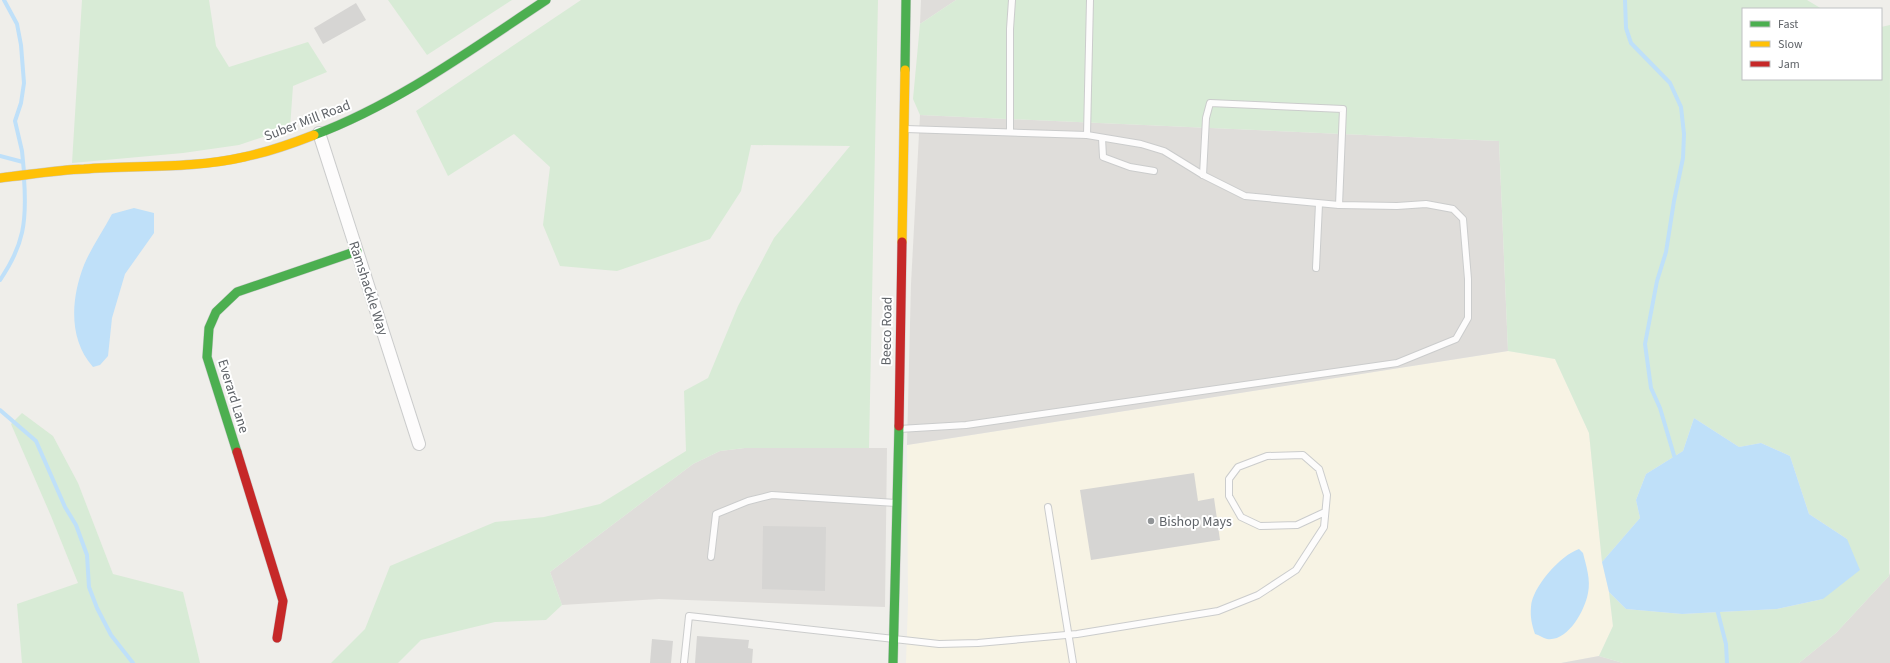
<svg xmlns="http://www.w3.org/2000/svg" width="1890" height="663" viewBox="0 0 1890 663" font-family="'Source Sans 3',sans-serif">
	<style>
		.commercial { fill: #f7f3e4 }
		.industrial { fill: #dfddda }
		.green { fill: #d8ebd6 }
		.water { fill: #bfe0f9 }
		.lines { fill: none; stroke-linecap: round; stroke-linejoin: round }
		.stream { stroke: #bfe0f9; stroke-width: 4 }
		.building { fill: #d6d5d3 }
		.lane-casing { stroke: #cbcccc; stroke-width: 8 }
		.street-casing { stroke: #cbcccc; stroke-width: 14 }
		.fast-casing { stroke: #cacacb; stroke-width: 10 }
		.slow-casing { stroke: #cacacb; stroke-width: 10 }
		.jam-casing { stroke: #cacacb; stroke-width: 10 }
		.lane { stroke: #fdfcfc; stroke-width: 6 }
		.street { stroke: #fdfcfc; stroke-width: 12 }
		.fast { stroke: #4caf50; stroke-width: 9 }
		.slow { stroke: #ffc107; stroke-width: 9 }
		.jam { stroke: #c62828; stroke-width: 9 }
		.poi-dot { fill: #919496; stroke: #fff; stroke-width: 1.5 }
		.labels { text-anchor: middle; stroke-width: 4; stroke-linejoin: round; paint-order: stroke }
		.street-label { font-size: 14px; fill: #5f6368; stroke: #fff }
		.poi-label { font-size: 14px; fill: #5f6368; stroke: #fff; text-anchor: start }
	</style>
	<rect width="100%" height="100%" fill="#efeeea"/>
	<polygon class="commercial" points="1508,351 1555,359 1589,433 1602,562 1609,592 1613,626 1599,656 1561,663 906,663 908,603 907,445"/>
	<g class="industrial">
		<polygon points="921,0 956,0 920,24"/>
		<polygon points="920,115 1499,141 1508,351 907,445 911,284"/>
		<polygon points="745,448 887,448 885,607 659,599 562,605 550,572 693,464 720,451"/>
		<polygon points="1890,573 1890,663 1799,663 1836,633 1889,576"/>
		<polygon points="1599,656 1623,663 1561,663"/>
	</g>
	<g class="green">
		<polygon points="82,0 209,0 216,46 229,67 308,42 327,72 293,86 290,128 239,145 183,153 72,163"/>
		<polygon points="388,0 512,0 427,55"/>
		<polygon points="581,0 878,0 869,448 745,448 720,451 693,464 550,572 562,605 546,620 495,622 421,640 398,663 331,663 365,629 390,566 495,522 544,517 600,504 686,451 684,391 708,378 738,306 774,238 850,146 751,145 741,191 710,239 617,271 560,266 543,225 550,167 514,134 448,176 416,111"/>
		<polygon points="956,0 1807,0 1822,9 1743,9 1743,79 1881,79 1881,27 1890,25 1889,576 1836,633 1799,663 1623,663 1599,656 1613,626 1609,592 1626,609 1682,614 1777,609 1823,599 1847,539 1809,514 1790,456 1761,443 1739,447 1694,418 1683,451 1646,474 1636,500 1640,518 1602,562 1589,433 1555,359 1508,351 1499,141 920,115 913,99 920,24"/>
		<polygon points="22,413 53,436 78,483 113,574 183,592 200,663 22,663 17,604 78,583 51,516 11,424"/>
	</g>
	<g class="water">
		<path d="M134,208l20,5v20l-29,41 -13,44 -4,38 -8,9 -7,2c-25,-28 -22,-69 -9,-102 7,-17 19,-34 28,-51z"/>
		<polygon points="1694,418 1739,447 1761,443 1790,456 1809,514 1847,539 1860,570 1823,599 1777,609 1682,614 1626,609 1609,592 1602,562 1640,518 1636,500 1646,474 1683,451"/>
		<path d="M1579,549l4,4c3,12 8,27 5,40 -3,17 -20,49 -41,46 -4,-1 -8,-4 -12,-5 -3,-9 -5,-17 -4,-27 1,-20 30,-52 48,-58z"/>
	</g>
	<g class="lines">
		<g class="stream">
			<polyline points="4,0 17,24 21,45 24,83 21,103 15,121 22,151 24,172"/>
			<polyline points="1625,0 1626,28 1631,43 1670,83 1681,107 1684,134 1683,158 1674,201 1666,252 1657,281 1645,344 1651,388 1660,408 1676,462"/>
			<polyline points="0,156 23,162"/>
			<path d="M0,280c24,-35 27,-59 24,-102"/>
			<polyline points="0,410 36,441 65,507 76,525 87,555 89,587 97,608 111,635 133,663"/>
			<polyline points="1717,609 1726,644 1727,663"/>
		</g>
	</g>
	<g class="building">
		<polygon points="356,3 366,20 323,44 314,28"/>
		<polygon points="1194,473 1198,501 1214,498 1220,540 1091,560 1080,490"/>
		<polygon points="763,526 826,527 825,591 762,589"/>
		<polygon points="697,636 749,640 748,648 753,649 752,663 695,663"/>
		<polygon points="652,639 673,641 671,663 650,663"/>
	</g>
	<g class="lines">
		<defs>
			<g id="lane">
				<polyline points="1010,132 1010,29 1012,0"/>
				<polyline points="1087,135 1090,0"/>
				<polyline points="1102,138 1103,157 1130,167 1154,171"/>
				<polyline points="1203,175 1206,118 1210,103 1343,109 1339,205"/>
				<polyline points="1316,268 1319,204"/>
				<polyline points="899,429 966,425 1397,363 1456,339 1468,318 1468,279 1463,219 1453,209 1426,204 1397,206 1339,205 1245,196 1203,175 1164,151 1141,144 1087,135 906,129"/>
				<polyline points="1048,507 1073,663"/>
				<polyline points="711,557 716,514 748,501 772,495 896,503"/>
				<polyline points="684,663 689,616 939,644 978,643 1077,634 1218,611 1258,595 1296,570 1324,527 1327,495 1319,469 1303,455 1267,456 1238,467 1229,479 1229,496 1241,517 1260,526 1297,525 1325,512"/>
			</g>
			<polyline id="street" points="319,133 419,444"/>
			<g id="fast">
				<polyline points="905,70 906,0"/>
				<path d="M314,135c83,-31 158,-86 232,-135"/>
				<polyline points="237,452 207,357 209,328 216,312 237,292 357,251"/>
				<polyline points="893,663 899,426"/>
			</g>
			<g id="slow">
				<path d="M0,178c28,-3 56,-8 84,-9 53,-4 108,0 160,-12 24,-5 47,-13 70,-22"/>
				<polyline points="902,242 905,70"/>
			</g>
			<g id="jam">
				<polyline points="899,426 902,242"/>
				<polyline points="237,452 283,601 277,638"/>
			</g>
		</defs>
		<use href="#lane" class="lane-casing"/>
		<use href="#street" class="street-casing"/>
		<use href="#fast" class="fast-casing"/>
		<use href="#slow" class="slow-casing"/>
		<use href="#jam" class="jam-casing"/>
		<use href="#lane" class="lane"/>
		<use href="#street" class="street"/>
		<use href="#fast" class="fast"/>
		<use href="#slow" class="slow"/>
		<use href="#jam" class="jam"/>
	</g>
	<circle class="poi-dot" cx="1151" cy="521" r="4"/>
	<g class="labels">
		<g class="street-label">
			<text transform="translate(307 120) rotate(-21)" y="5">Suber Mill Road</text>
			<text transform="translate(369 288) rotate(72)" y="5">Ramshackle Way</text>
			<text transform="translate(886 331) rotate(-89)" y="5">Beeco Road</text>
			<text transform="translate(234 396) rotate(73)" y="5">Everard Lane</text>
		</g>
		<g class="poi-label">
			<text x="1159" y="526">Bishop Mays</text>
		</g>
	</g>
	<rect x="1742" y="8" width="140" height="72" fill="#ffffff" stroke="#bfc1c3"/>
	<rect x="1750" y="21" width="20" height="6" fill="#4caf50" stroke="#bfc1c3"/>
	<text x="1778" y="28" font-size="12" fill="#5f6368">Fast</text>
	<rect x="1750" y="41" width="20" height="6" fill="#ffc107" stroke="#bfc1c3"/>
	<text x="1778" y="48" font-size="12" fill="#5f6368">Slow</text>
	<rect x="1750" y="61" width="20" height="6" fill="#c62828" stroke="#bfc1c3"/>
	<text x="1778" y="68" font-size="12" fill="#5f6368">Jam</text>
</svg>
